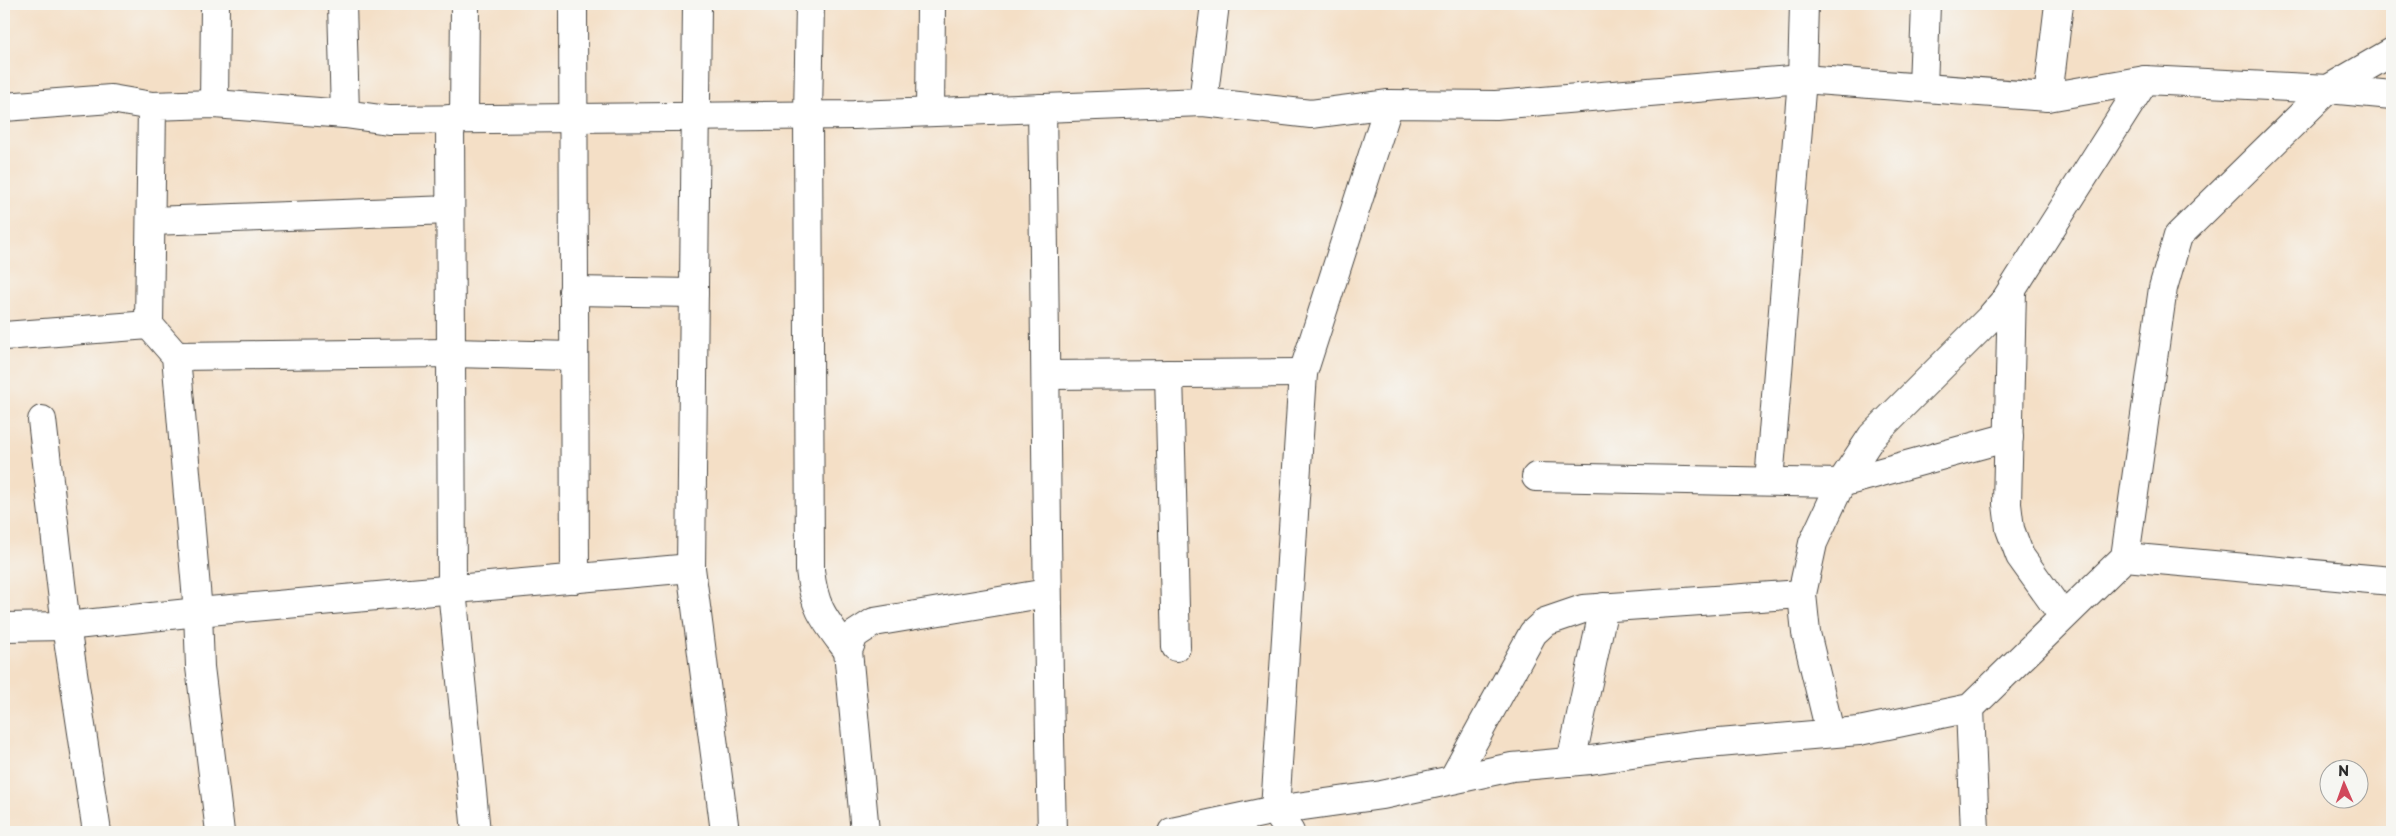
<svg xmlns="http://www.w3.org/2000/svg" width="2396" height="836" viewBox="0 0 2396 836" font-family="'Playpen Sans',sans-serif">
	<style>
		.lines { fill: none; stroke-linecap: round; stroke-linejoin: round }
		.minor-casing { stroke: #494642; stroke-width: 30 }
		.minor { stroke: #fff; stroke-width: 28 }
	</style>
	<rect width="100%" height="100%" fill="#f6f6f2"/>
	<filter id="ink" filterUnits="userSpaceOnUse"><feTurbulence type="fractalNoise" baseFrequency=".02" numOctaves="2"/><feDisplacementMap in="SourceGraphic" scale="10" xChannelSelector="R" yChannelSelector="G"/><feConvolveMatrix kernelMatrix="1 2 1 2 8 2 1 2 1" color-interpolation-filters="sRGB"/></filter>
	<filter id="wash" filterUnits="userSpaceOnUse"><feTurbulence type="fractalNoise" baseFrequency=".0096" numOctaves="4" result="noise"/><feDisplacementMap in="SourceGraphic" scale="20" xChannelSelector="R" yChannelSelector="G"/><feGaussianBlur stdDeviation="1.12" result="paint"/><feColorMatrix in="noise" values="0 0 0 0 0 0 0 0 0 0 0 0 0 0 0 0 0 1.4 0 .05"/><feComposite in="paint" operator="in"/></filter>
	<g filter="url(#wash)">
		<rect width="100%" height="100%" fill="#f4dfc6"/>
	</g>
	<g filter="url(#ink)">
		<g class="lines">
			<defs>
				<g id="minor">
					<polyline points="342,4 345,114 388,120 854,115 1203,102 1311,114 1389,104 1496,105 1802,79 2048,97 2145,80 2328,89 2392,95"/>
					<polyline points="573,4 575,579"/>
					<polyline points="697,4 691,568 725,832"/>
					<path d="M810,4l-2,112 2,454c4,39 15,50 38,81"/>
					<polyline points="1923,87 1926,4"/>
					<polyline points="2048,97 2059,4"/>
					<polyline points="1203,102 1215,4"/>
					<polyline points="214,104 215,4"/>
					<polyline points="4,107 111,99 152,106"/>
					<path d="M1042,108c4,241 4,483 10,724"/>
					<polyline points="930,112 931,4"/>
					<polyline points="450,119 452,590 476,832"/>
					<polyline points="464,119 465,4"/>
					<polyline points="151,221 450,210"/>
					<polyline points="2012,290 2007,504 2010,529 2020,556 2063,616"/>
					<polyline points="573,291 694,293"/>
					<polyline points="4,336 149,325"/>
					<polyline points="176,356 451,353 573,356"/>
					<polyline points="1169,374 1176,647"/>
					<polyline points="1047,375 1303,373"/>
					<polyline points="42,420 66,626 97,832"/>
					<polyline points="1536,477 1841,483 2009,437"/>
					<polyline points="1769,481 1802,79 1804,4"/>
					<polyline points="2125,557 2392,581"/>
					<polyline points="4,627 66,626 198,612 691,568"/>
					<polyline points="1970,708 1975,832"/>
					<polyline points="1830,732 1806,633 1802,594 1813,543 1841,483 1872,436 1989,319 2006,299 2145,80"/>
					<polyline points="1571,762 1604,607"/>
					<polyline points="1453,779 1533,633 1545,622 1583,609 1802,594"/>
					<polyline points="220,832 200,667 198,612 176,356 149,325 152,106 214,104 345,114"/>
					<polyline points="865,832 848,651 854,635 874,622 1047,593"/>
					<polyline points="1172,832 1275,810 1382,795 1512,767 1590,760 1696,745 1859,731 1970,708 2125,557 2163,288 2178,236 2328,89 2392,52"/>
					<polyline points="1290,832 1275,810 1303,373 1389,104"/>
				</g>
			</defs>
			<use href="#minor" class="minor-casing"/>
			<use href="#minor" class="minor"/>
		</g>
	</g>
	<rect width="2396" height="836" fill="none" stroke="#f6f6f2" stroke-width="20"/>
	<g transform="translate(2344 784) rotate(358)"><circle r="24" fill="#f6f6f2" stroke="#a5a5a2"/>
	<path d="M0-4L9 19L0 12L-9 19Z" fill="#d1495b"/>
	<text y="-8" font-size="14" font-weight="bold" text-anchor="middle" fill="#2b2b2b">N</text>
	</g>
</svg>
